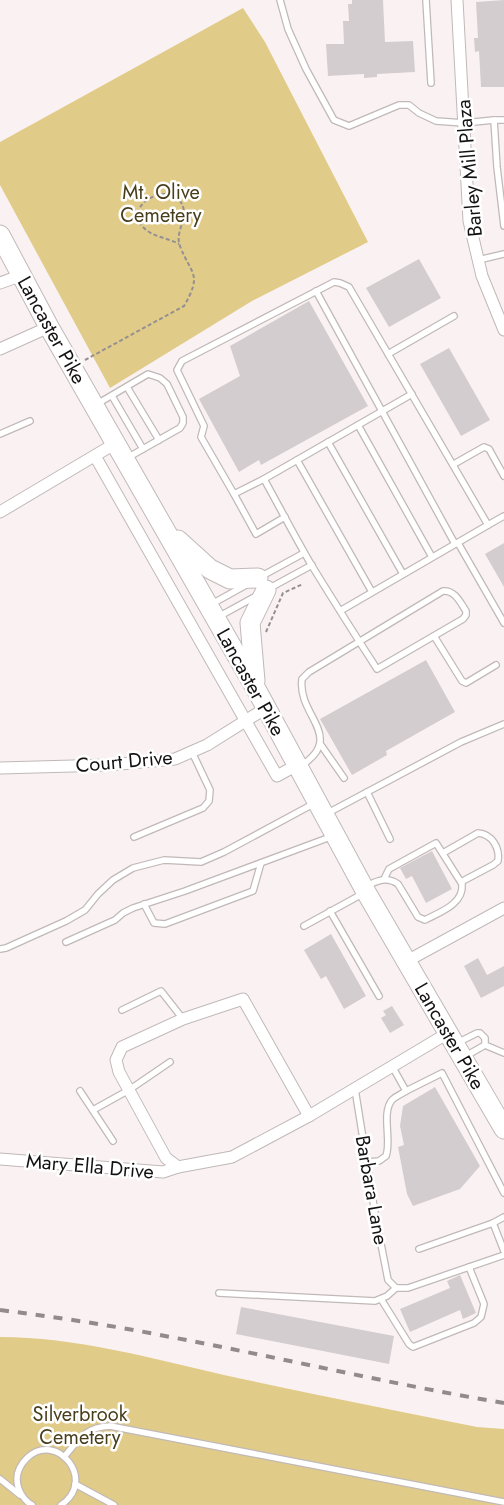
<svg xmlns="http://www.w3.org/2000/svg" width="504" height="1505" viewBox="0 0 504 1505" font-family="Jost,sans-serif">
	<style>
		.green { fill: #e1cb88 }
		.building { fill: #d4cdd0 }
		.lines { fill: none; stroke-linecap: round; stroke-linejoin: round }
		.lane-casing { stroke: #c0b9b8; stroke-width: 8 }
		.street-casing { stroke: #c0b9b8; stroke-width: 13 }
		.primary-casing { stroke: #c0b9b8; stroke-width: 21 }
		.path { stroke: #959090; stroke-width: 2; stroke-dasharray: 4 2.5; stroke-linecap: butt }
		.lane { stroke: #fff; stroke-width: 5.5 }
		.street { stroke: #fff; stroke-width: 11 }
		.primary { stroke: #fff; stroke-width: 19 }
		.rail { stroke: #918b8b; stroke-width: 4; stroke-dasharray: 9 9; stroke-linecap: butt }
		.labels { text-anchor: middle; stroke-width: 5; stroke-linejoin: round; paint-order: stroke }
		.street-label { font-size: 20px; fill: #131111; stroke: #fff }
		.park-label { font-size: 20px; fill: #493e1c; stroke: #fff }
	</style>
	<rect width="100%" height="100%" fill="#faf2f2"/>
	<g class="green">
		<polygon points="243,8 265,42 368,242 252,301 110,388 0,185 0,142"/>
		<path d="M0,1337c75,0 151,21 224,38 84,18 168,35 253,52l27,2v76h-504z"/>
	</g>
	<g class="building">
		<polygon points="352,0 383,0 385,42 413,41 415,72 377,74 377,77 364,78 364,74 328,76 326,44 344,44 343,21 349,21 348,4 352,4"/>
		<polygon points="504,0 504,87 481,87 479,51 475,52 474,38 478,38 476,2"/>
		<polygon points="419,259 441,298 389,327 366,288"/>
		<polygon points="309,301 368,406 261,465 259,460 239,472 199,399 240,376 230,346"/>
		<polygon points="449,348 490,420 461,436 420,364"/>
		<polygon points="504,543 504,587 485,554"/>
		<polygon points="426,660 455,712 386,751 387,755 352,775 320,719"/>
		<polygon points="432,851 452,889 426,903 412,876 406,879 400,868"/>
		<polygon points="331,934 366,996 344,1009 326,976 321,979 304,950"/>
		<polygon points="478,958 487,975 504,966 504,986 481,998 464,966"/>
		<polygon points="392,1006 404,1025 390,1033 381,1018 386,1015 383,1011"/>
		<polygon points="435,1087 480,1166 460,1189 413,1206 407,1194 398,1147 404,1145 400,1126 403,1106"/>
		<polygon points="460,1275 476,1313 463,1319 460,1310 410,1332 400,1309 450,1288 447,1281"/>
		<polygon points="241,1307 394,1336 389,1364 236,1334"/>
	</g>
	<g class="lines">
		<defs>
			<g id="lane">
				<polyline points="280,0 288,29 306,69 334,120 349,126 399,105 409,105 419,113 436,121 464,123 494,120"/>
				<polyline points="426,0 431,83"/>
				<polyline points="504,120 494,120 497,167 504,226"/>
				<polyline points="478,260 504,254"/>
				<polyline points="316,291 455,544"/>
				<polyline points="388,354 454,316"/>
				<polyline points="127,387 159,440"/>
				<polyline points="112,396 143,449"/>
				<polyline points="97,404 148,374 160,378 167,384 183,417 183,423 180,428 127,458"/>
				<polyline points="358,425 432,557"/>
				<polyline points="0,434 30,421"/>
				<polyline points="328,442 403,574"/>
				<polyline points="297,460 372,592"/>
				<polyline points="454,464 484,447 489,449 504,476"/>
				<polyline points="264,479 412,394"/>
				<polyline points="234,494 256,534 285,517"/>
				<polyline points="488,525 504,516"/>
				<polyline points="458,543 504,623"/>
				<polyline points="260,577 304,553"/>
				<polyline points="268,589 312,565"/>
				<polyline points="210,605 246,585"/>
				<polyline points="218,617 258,595"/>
				<polyline points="434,636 462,681 466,683 496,665"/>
				<polyline points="321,745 344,778"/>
				<path d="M301,766c45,-30 -4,-50 1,-87l7,-7 134,-81c12,-1 17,11 23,20v4l-3,4 -86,50c-22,-34 -44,-69 -65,-103 -17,-29 -32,-58 -48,-87l-30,15 -33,-57 3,-11 -27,-56 5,-9 152,-79 6,1 9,4 139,238 -148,86"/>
				<polyline points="367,792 390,839"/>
				<polyline points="326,814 461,742 504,724"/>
				<polyline points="134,837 203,808 209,801 210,790 192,752"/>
				<path d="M443,853l35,-20c14,1 22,15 20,28l-5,4 -32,17"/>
				<path d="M365,887c11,-6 21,-11 33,-3l20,33 7,3c15,-8 39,-16 37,-36l-26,-41 -47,26 -5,10"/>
				<polyline points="144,904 154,923 165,924 253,891 261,863"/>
				<polyline points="330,911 379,996"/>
				<polyline points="304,926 364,893"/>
				<polyline points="66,942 115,920 123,913 133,908 185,891 333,836"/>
				<polyline points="0,949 6,948 66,921 85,910 98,894 113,880 133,868 164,860 201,862 224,852 315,803"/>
				<polyline points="122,1010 161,991 183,1019"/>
				<polyline points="457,1043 477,1033 480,1033 485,1038 485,1045 464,1057"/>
				<polyline points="485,1045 504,1053"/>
				<polyline points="392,1066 406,1091 442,1073 504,1193"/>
				<polyline points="355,1089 375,1213 388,1280 396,1288"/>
				<polyline points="80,1091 113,1141"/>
				<polyline points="93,1110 129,1090 170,1062"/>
				<path d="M367,1162l12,-1 7,-5c6,-15 -5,-43 6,-56 4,-4 10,-6 14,-9"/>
				<polyline points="493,1223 504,1217"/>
				<polyline points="419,1249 493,1223 504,1251"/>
				<polyline points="396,1288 408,1288 504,1255"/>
				<polyline points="219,1293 375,1301 387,1296 396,1288"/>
				<polyline points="381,1299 409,1344 413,1347 474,1323 481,1317 484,1304 469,1267"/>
				<path d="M64,1457c15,-18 22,-30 46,-31l394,76"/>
				<polyline points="0,1479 20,1495"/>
				<polyline points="75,1484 114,1505"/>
				<path d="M32,1505c-9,-5 -15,-16 -15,-26 0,-8 4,-15 10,-21 29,-28 71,22 34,47"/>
			</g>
			<g id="street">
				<polyline points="457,0 469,221 482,276 504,330"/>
				<polyline points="0,283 22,275"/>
				<polyline points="0,349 49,327"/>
				<polyline points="95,456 277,776 297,765"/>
				<polyline points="0,512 116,443"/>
				<polyline points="0,768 109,765 175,759 207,745 266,708"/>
				<polyline points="407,961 504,908"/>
				<polygon points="243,999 309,1116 232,1157 178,1167 166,1158 119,1072 116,1060 122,1047 183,1019"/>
				<polyline points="309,1116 448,1033"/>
				<polyline points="0,1159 163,1172 178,1167"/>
			</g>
			<g id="primary">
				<polyline points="0,235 49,327 256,689 366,892 504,1129"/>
				<polyline points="178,540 210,569 230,579 258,578"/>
				<polyline points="255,681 250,623 266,590"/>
			</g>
		</defs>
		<use href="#lane" class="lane-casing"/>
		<use href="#street" class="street-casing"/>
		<use href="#primary" class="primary-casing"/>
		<g class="path">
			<path d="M85,360l99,-54c19,-33 7,-31 -4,-60 -6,-15 11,-30 0,-45 -16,-20 -59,8 -36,27 9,9 24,10 35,16"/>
			<polyline points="266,632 283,593 303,584"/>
		</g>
		<use href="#lane" class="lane"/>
		<use href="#street" class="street"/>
		<use href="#primary" class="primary"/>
		<path class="rail" d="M0,1310c55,7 110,15 165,26 113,21 225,48 339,67"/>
	</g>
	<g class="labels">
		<g class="street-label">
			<text transform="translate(469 168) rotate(-95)" y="7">Barley Mill Plaza</text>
			<text transform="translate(52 330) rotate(61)" y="7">Lancaster Pike</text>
			<text transform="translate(251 682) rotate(61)" y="7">Lancaster Pike</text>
			<text transform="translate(124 761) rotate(-5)" y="7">Court Drive</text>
			<text transform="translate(450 1036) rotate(60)" y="7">Lancaster Pike</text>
			<text transform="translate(90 1166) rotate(5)" y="7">Mary Ella Drive</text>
			<text transform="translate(372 1190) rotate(80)" y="7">Barbara Lane</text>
		</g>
		<g class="park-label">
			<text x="161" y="199">Mt. Olive<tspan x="161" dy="23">Cemetery</tspan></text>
			<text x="80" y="1421">Silverbrook<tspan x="80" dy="23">Cemetery</tspan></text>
		</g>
	</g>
</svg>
